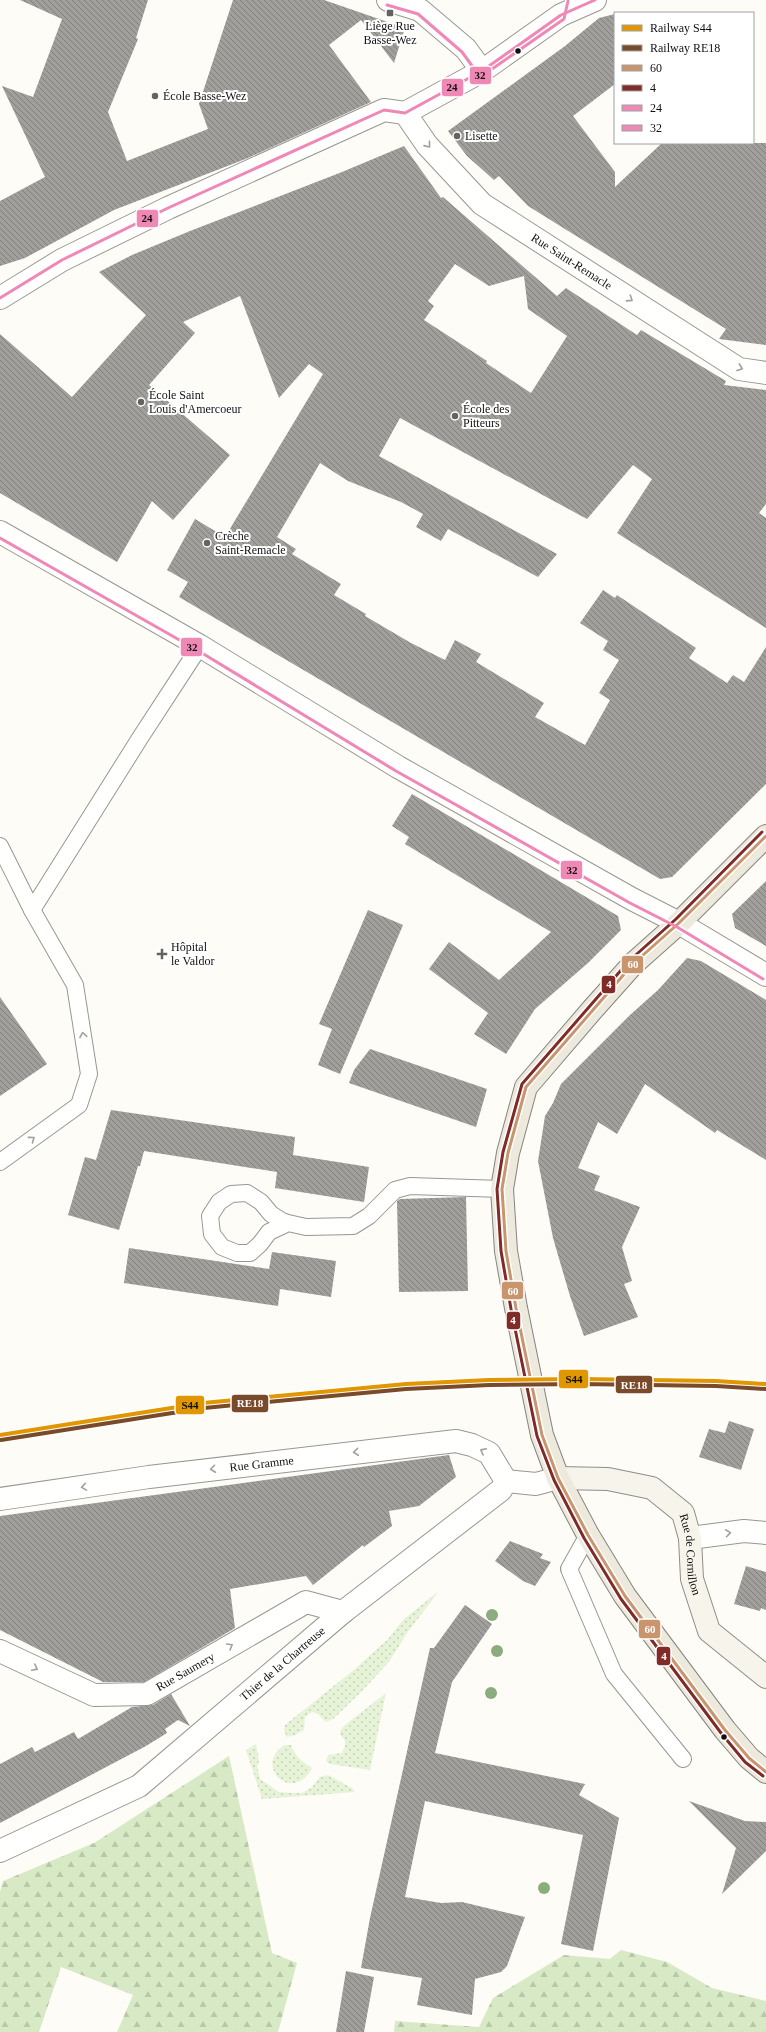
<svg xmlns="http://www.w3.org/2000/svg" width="766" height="2032" viewBox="0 0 766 2032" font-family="'Times New Roman',serif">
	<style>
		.grass { fill: url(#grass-dots) }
		.forest { fill: url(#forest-firs) }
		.building { fill: url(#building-back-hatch); fill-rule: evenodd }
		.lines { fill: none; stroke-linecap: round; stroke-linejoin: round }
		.service-casing { stroke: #979795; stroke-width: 18 }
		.minor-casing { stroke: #979795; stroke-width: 24 }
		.secondary-casing { stroke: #8e8d8b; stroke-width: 24 }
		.primary-casing { stroke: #858482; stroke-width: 24 }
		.service { stroke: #fffffe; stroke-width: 16 }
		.minor { stroke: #fffffe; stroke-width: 22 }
		.secondary { stroke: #f6f4eb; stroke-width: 22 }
		.primary { stroke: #ede9dc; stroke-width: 22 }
		.bus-1-casing { stroke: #fff; stroke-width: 6 }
		.bus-2-casing { stroke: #fff; stroke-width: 6 }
		.bus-3-casing { stroke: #fff; stroke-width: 6 }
		.bus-4-casing { stroke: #fff; stroke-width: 6 }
		.bus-1 { stroke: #c9956d; stroke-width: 3 }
		.bus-2 { stroke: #812b29; stroke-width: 3 }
		.bus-3 { stroke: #f088b6; stroke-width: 3 }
		.bus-4 { stroke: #f088b6; stroke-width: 3 }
		.rail-1-casing { stroke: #fff; stroke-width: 7 }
		.rail-2-casing { stroke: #fff; stroke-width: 7 }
		.rail-1 { stroke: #e09702; stroke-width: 4 }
		.rail-2 { stroke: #7a4b2a; stroke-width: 4 }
		.tree { fill: #8cac80 }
		.oneway { stroke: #a0a09f }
		.poi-dot { fill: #646362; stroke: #fff; stroke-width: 1.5 }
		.bus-dot { fill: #111; stroke: #fff; stroke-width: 1.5 }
		.labels { text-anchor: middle; stroke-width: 4; stroke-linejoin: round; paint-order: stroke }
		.poi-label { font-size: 12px; fill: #111; stroke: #fff; text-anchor: start }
		.street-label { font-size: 12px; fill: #111; stroke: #fff }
		.line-badge { stroke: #fff; stroke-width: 1.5 }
		.badge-label { font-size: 11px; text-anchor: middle; font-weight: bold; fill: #fff }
		.pale-badge-label { font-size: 11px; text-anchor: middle; font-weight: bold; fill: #111 }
	</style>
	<defs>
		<pattern id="grass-dots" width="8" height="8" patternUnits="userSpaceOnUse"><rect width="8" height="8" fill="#e7f3d7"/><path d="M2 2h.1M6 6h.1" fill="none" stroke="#c5cfb8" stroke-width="1.8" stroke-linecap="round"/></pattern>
		<pattern id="forest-firs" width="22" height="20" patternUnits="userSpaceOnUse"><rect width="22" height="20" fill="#d8eac5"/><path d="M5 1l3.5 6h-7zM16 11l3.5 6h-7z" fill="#b8c8a8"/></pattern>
		<pattern id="building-back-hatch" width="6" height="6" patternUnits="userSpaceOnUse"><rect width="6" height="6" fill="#a19f9c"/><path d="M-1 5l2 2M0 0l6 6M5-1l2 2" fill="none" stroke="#82807e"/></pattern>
	</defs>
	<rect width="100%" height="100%" fill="#fdfcf7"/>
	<g class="grass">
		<polygon points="439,1591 407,1633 389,1662 360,1693 333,1719 326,1722 318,1714 312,1712 305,1717 304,1730 295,1735 287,1737 284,1731 285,1725 355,1669 388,1639 403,1620"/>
		<polygon points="386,1693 370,1770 330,1764 326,1761 328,1755 342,1753 345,1746 345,1740 341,1736 340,1731 345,1725"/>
		<polygon points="256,1744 259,1761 257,1766 260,1779 279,1792 292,1793 302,1793 312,1787 320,1777 328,1775 352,1788 355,1792 262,1799 246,1750"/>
		<path d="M285,1745h6c4,11 11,17 21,23 -20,38 -60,-4 -27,-23z"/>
	</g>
	<g class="forest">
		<polygon points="229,1756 272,1953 297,1963 278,2032 117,2032 133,1995 61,1967 39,2032 0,2032 0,1892 3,1881 94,1843"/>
		<polygon points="621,1950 667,1962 712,1988 766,2001 766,2032 394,2032 395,2021 479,2027 493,1998 564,1955 610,1959"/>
	</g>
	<g class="building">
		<polygon points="20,0 148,0 136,38 138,39 108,112 127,161 208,129 199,104 233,0 324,0 405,28 394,63 361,20 329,45 371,102 248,158 114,210 25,258 0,266 0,201 45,177 2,86 33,97 62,19"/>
		<polygon points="615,14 615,84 573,116 615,172 615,187 662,143 766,143 766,345 719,339 726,329 528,206 499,176 494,180 467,156 448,131 565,46 599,18"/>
		<path d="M404,146l37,52 2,-1 114,99 9,-8 71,47 4,-5 85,51 -2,4 42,5v114l-7,9 7,5v110l-149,-95 35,-54 -19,-14 -46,54 -187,-101 -21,38 178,98 -19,23 -90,-48 -7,12 -25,-14 7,-13 -22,-12 -53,-21 -28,-18 -43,74 19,12 -4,5 49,30 -7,11 32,19 -1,2 46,27 34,17 10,-20 26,14 -5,8 68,41 -9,14 50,28 25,-45 -11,-7 20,-33 -16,-10 5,-9 -28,-18 23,-33 12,8 2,-3 79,53 -7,10 38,25 6,-8 11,7 22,-35v137l-94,93 -12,2 -481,-282 9,-15 -21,-12 28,-51 30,18 98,-163 -14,-10 -30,34 -39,-102 -57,26 12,11 -46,52 81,70 -57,65 -21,-19 -35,61 -117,-69v-159l72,63 74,-82 -47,-43 33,-17 58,-24 152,-59zM455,264l34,22 35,-10 4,33 39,27 -36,57 -45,-30 1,-2 -63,-41 10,-14 -6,-5z"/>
		<polygon points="412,794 618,916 621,930 588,963 535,1009 506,1054 474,1034 488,1013 429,969 449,942 499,980 551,932 405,844 409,837 392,826"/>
		<polygon points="766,881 766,946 735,928 732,914"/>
		<polygon points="368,910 403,925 340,1074 318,1065 332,1029 319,1024"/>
		<polygon points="687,958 701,961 766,1000 766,1160 717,1130 715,1133 645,1084 617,1134 598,1122 578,1168 600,1176 594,1190 640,1207 622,1247 632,1281 624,1284 638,1317 584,1336 570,1296 553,1238 538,1161 545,1116 553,1103 561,1084 630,1015 658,990"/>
		<polygon points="0,997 47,1064 0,1096"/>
		<polygon points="370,1049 487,1089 476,1127 349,1083 354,1070"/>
		<polygon points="111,1110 295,1137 293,1155 369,1167 364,1202 275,1188 277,1172 144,1151 140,1166 138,1166 119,1230 68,1215 85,1157 96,1160"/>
		<polygon points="466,1197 468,1291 399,1292 397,1201 400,1199"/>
		<polygon points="129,1248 269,1269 272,1252 336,1261 331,1297 280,1289 278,1306 124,1283"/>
		<polygon points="729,1421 754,1429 741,1470 699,1457 709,1429 725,1433"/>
		<polygon points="449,1455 456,1477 419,1506 389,1511 392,1526 364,1547 363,1545 313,1585 306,1576 230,1589 235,1628 144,1682 103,1682 0,1630 0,1516"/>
		<polygon points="510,1541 543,1554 540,1558 551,1562 535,1586 523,1581 495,1561"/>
		<polygon points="746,1566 766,1572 766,1610 761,1608 760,1611 734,1604"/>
		<polygon points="465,1605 492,1624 452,1682 435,1753 585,1784 579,1795 619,1818 593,1951 561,1944 583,1835 425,1801 405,1897 441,1903 462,1902 525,1917 507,1966 501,1972 475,1979 472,2015 417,2005 422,1978 361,1968 370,1918 430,1648 434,1648"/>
		<polygon points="171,1694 190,1726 178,1720 165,1729 167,1733 146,1746 0,1823 0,1764 32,1747 35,1752 74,1732 78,1739 132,1707 153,1705"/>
		<polygon points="689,1801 745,1821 766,1822 766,1851 722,1894 736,1848"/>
		<polygon points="346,1971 374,1977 364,2032 336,2032"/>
	</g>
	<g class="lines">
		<defs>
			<g id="service">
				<polyline points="0,846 32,910 140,738 200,646"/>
				<polyline points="0,1162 79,1105 89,1074 75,985 32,910"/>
				<polyline points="288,1223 269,1232 260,1244 250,1253 237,1253 222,1247 212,1234 210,1216 219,1202 231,1194 247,1193 261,1202 271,1214 282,1221 288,1223 306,1227 353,1226 369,1216 395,1190 410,1186 502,1189"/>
				<polyline points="588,1535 569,1569 614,1674 683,1759"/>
			</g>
			<g id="minor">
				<polyline points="388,0 420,10 466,49 482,71"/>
				<path id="s1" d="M405,113l22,32 55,59 257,165 27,4"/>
				<polyline points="0,298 62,260 168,208 384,110 405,113 482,71 561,15 595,0"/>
				<polyline points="0,532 200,646 398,767 632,899 679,923 766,975"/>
				<path id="s2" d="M0,1499l149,-22 307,-36 16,4 17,8 17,28"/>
				<polyline points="690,1538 744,1531 766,1533"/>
				<path id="s3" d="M0,1651l94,44 53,-1 159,-92 37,10"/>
				<path id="s4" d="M0,1851l139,-65 204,-174 158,-122 5,-9 30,3 22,-6"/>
			</g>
			<g id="secondary">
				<path id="s5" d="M558,1478l50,1 44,9 31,25 7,25 2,41 17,52 57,46"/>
			</g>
			<polyline id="primary" points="766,836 679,923 633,964 592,1010 526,1087 508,1153 502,1189 506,1251 516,1308 542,1435 558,1478 588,1535 625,1596 725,1730 749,1758 766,1772"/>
		</defs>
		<use href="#service" class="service-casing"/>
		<use href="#minor" class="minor-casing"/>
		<use href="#secondary" class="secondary-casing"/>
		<use href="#primary" class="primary-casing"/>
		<use href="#service" class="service"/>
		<use href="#minor" class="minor"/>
		<use href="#secondary" class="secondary"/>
		<use href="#primary" class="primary"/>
		<defs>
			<polyline id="bus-1" points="766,836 679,923 633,964 526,1087 508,1153 502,1189 506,1251 516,1308 542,1435 558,1478 588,1535 625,1596 725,1730 749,1758 766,1772"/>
			<polyline id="bus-2" points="762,832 676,919 629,961 522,1084 503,1152 497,1189 501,1251 511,1309 537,1436 554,1480 584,1538 621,1599 721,1733 745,1762 763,1776"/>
			<polyline id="bus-3" points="0,298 62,260 168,208 384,110 405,113 482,71 561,15 595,0"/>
			<g id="bus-4">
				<polyline points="387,5 418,14 462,52 478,74 482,76 564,19 568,1"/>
				<polyline points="0,538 197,650 396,771 630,903 677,927 763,979"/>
			</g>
		</defs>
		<use href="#bus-1" class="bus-1-casing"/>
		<use href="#bus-2" class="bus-2-casing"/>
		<use href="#bus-3" class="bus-3-casing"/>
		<use href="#bus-4" class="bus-4-casing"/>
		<use href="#bus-1" class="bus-1"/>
		<use href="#bus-2" class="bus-2"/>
		<use href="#bus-3" class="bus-3"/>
		<use href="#bus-4" class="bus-4"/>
		<defs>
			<polyline id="rail-1" points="0,1435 203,1403 406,1384 489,1380 581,1379 716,1381 766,1384"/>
			<polyline id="rail-2" points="1,1440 204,1408 406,1389 489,1385 581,1384 716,1386 766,1389"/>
		</defs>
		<use href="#rail-1" class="rail-1-casing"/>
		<use href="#rail-2" class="rail-2-casing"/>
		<use href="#rail-1" class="rail-1"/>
		<use href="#rail-2" class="rail-2"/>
	</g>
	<g class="tree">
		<circle cx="492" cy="1615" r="6"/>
		<circle cx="497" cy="1651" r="6"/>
		<circle cx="491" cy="1693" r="6"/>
		<circle cx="544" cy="1888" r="6"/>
	</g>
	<defs><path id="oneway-chevron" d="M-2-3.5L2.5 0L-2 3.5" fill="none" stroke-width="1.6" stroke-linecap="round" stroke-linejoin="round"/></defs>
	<g class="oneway">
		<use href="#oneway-chevron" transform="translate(428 145) rotate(51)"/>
		<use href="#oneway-chevron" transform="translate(630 299) rotate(33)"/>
		<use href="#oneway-chevron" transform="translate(740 368) rotate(20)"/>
		<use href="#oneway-chevron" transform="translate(83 1035) rotate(-99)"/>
		<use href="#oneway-chevron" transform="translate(32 1139) rotate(-36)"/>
		<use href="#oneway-chevron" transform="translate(483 1451) rotate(-153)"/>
		<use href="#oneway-chevron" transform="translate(356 1452) rotate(174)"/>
		<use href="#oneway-chevron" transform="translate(213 1469) rotate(173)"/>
		<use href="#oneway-chevron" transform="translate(84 1487) rotate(171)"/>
		<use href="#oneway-chevron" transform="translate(728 1533) rotate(-8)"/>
		<use href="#oneway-chevron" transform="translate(230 1646) rotate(-30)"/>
		<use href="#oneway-chevron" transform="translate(35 1668) rotate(26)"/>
	</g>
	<g class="poi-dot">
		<rect x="386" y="9" width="8" height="8" rx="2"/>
		<circle cx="155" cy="96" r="4"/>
		<circle cx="457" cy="136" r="4"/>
		<circle cx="141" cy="402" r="4"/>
		<circle cx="455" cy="416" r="4"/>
		<circle cx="207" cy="543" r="4"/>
		<path d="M160 948h4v4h4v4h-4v4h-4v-4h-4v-4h4z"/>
	</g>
	<g class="bus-dot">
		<circle cx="518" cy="51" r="3.5"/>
		<circle cx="724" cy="1737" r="3.5"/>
	</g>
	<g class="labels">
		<g class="poi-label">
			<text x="390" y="30" text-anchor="middle">Liège Rue<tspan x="390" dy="14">Basse-Wez</tspan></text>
			<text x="163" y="100">École Basse-Wez</text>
			<text x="465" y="140">Lisette</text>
			<text x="149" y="399">École Saint<tspan x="149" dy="14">Louis d'Amercoeur</tspan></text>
			<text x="463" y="413">École des<tspan x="463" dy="14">Pitteurs</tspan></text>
			<text x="215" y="540">Crèche<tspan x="215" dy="14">Saint-Remacle</tspan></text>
			<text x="171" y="951">Hôpital<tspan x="171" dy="14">le Valdor</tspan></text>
		</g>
		<g class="street-label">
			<text dy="4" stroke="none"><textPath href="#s1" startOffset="226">Rue Saint-Remacle</textPath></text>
			<text dy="4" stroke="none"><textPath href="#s2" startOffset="264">Rue Gramme</textPath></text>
			<text dy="4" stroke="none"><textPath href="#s5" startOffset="177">Rue de Cornillon</textPath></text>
			<text dy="4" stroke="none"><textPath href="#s4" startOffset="342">Thier de la Chartreuse</textPath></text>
			<text dy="4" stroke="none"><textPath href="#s3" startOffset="201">Rue Saumery</textPath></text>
		</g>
	</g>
	<g class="line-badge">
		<rect x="469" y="66" width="23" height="19" rx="4" fill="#f088b6"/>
		<rect x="441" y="78" width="23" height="19" rx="4" fill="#f088b6"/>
		<rect x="136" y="209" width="23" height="19" rx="4" fill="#f088b6"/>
		<rect x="180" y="637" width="23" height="20" rx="4" fill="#f088b6"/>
		<rect x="560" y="860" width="23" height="20" rx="4" fill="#f088b6"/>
		<rect x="621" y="955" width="23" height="19" rx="4" fill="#c9956d"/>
		<rect x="601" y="975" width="15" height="19" rx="4" fill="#812b29"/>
		<rect x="501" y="1281" width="23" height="19" rx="4" fill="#c9956d"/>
		<rect x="506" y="1311" width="15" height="19" rx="4" fill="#812b29"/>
		<rect x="558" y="1369" width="31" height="20" rx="4" fill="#e09702"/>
		<rect x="615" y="1375" width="38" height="19" rx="4" fill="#7a4b2a"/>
		<rect x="231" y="1394" width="38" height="19" rx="4" fill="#7a4b2a"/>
		<rect x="175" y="1395" width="30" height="20" rx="4" fill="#e09702"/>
		<rect x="638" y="1619" width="23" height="20" rx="4" fill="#c9956d"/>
		<rect x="656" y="1646" width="15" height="20" rx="4" fill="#812b29"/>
	</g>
	<g class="badge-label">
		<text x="633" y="968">60</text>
		<text x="609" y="988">4</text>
		<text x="513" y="1295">60</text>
		<text x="513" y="1324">4</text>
		<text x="634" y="1389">RE18</text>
		<text x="250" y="1407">RE18</text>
		<text x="650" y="1633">60</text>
		<text x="664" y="1660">4</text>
	</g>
	<g class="pale-badge-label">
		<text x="480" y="79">32</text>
		<text x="452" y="91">24</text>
		<text x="147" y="222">24</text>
		<text x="192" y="651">32</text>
		<text x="572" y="874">32</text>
		<text x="574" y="1383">S44</text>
		<text x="190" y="1409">S44</text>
	</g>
	<rect x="614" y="12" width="140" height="132" fill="#ffffff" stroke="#a0a0a0"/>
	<rect x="622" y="25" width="20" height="6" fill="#e09702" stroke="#a0a0a0"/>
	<text x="650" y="32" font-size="12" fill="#111111">Railway S44</text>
	<rect x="622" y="45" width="20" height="6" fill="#7a4b2a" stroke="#a0a0a0"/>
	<text x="650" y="52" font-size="12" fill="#111111">Railway RE18</text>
	<rect x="622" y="65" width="20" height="6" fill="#c9956d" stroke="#a0a0a0"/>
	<text x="650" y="72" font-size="12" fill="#111111">60</text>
	<rect x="622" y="85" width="20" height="6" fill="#812b29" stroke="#a0a0a0"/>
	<text x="650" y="92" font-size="12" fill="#111111">4</text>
	<rect x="622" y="105" width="20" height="6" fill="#f088b6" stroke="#a0a0a0"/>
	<text x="650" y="112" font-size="12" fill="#111111">24</text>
	<rect x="622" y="125" width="20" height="6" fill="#f088b6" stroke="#a0a0a0"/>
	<text x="650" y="132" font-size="12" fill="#111111">32</text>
</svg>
